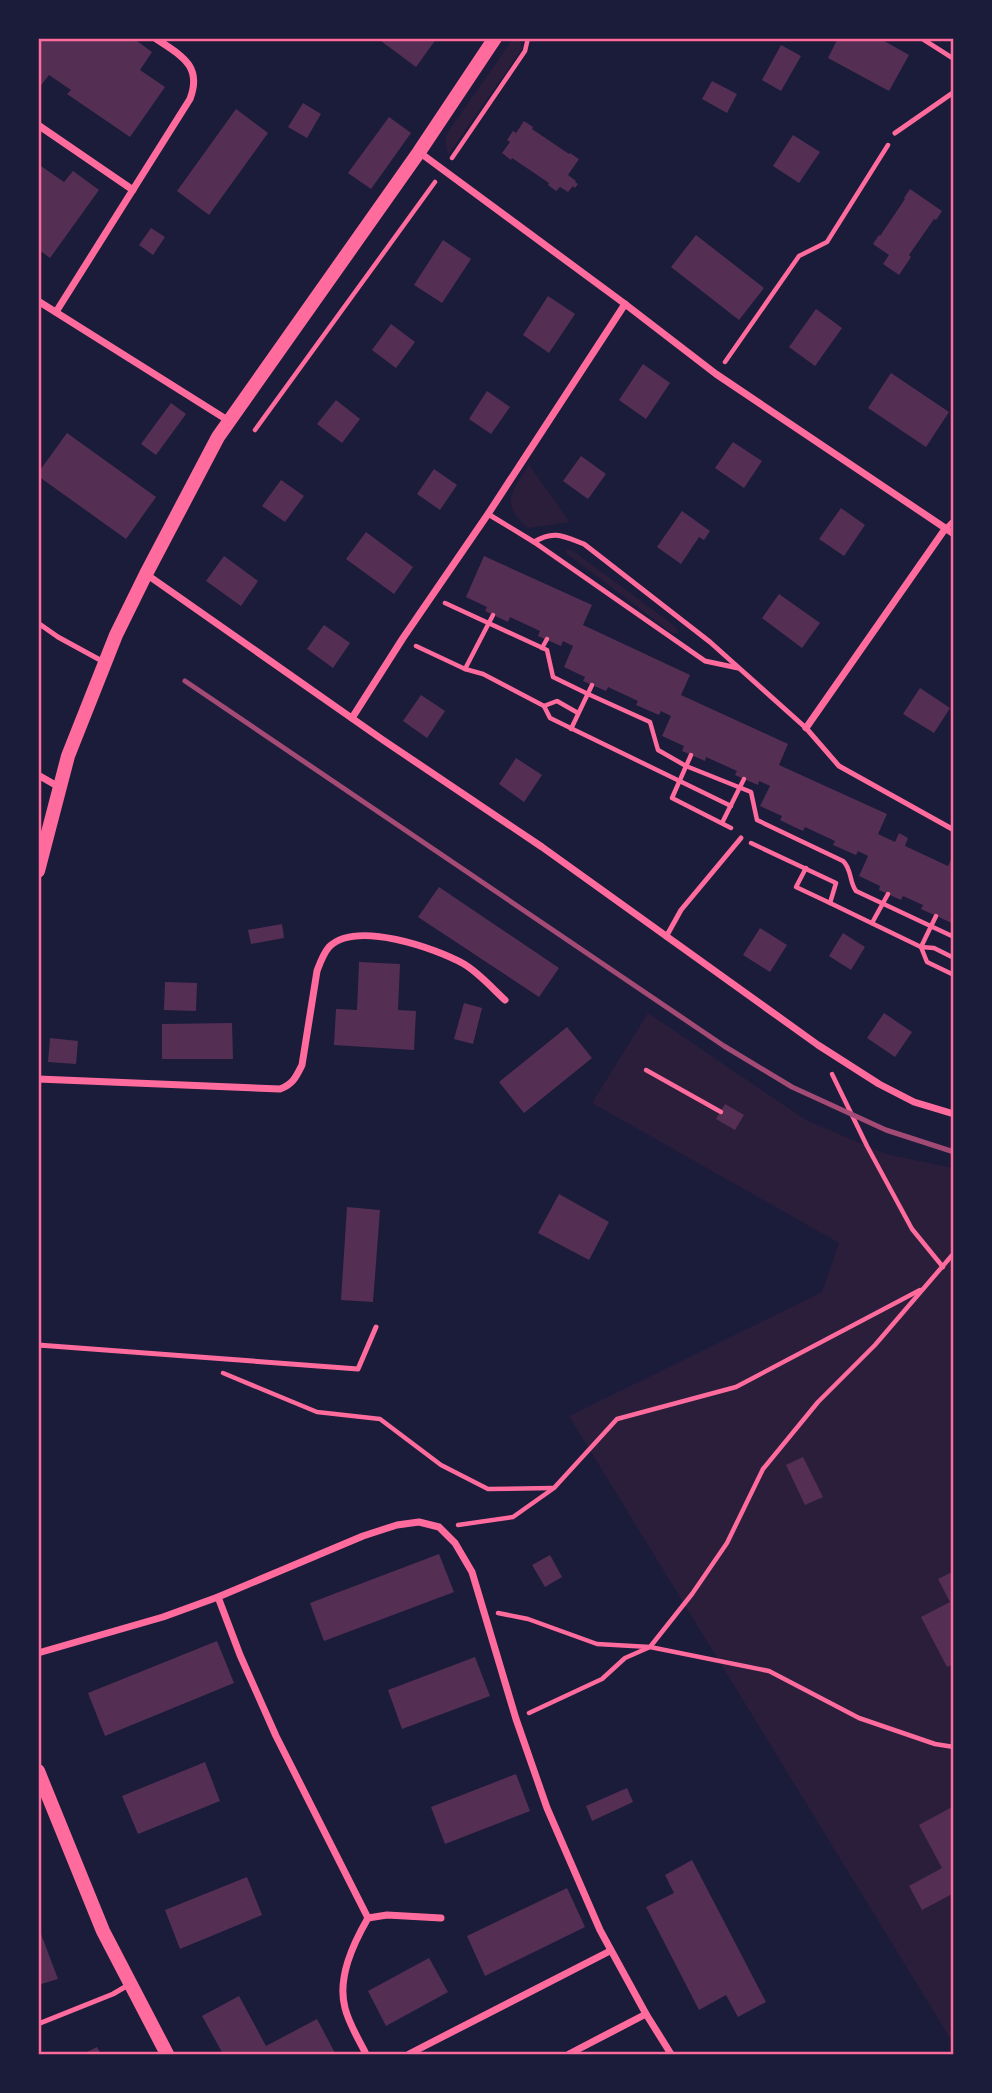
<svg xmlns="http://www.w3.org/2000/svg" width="992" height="2093" viewBox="0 0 992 2093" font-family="'Varela Round',sans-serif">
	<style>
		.green { fill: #2a1e3b }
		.building { fill: #542f53 }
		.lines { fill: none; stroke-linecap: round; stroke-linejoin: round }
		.path { stroke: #ff6b9d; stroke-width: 4.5 }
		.service { stroke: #ff6b9d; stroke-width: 5 }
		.minor { stroke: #ff6b9d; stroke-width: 7 }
		.secondary { stroke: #ff6b9d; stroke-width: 14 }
		.rail { stroke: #a44b75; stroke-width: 5 }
		.neatline { fill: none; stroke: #ff6b9d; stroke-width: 2.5 }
	</style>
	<rect width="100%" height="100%" fill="#1b1b3a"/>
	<g class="green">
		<polygon points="518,39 521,43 522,49 448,155 445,139 448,132 512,40"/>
		<path d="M529,465l41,57 -42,6c-29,-24 -16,-36 1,-63z"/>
		<polygon points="565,549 572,550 676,627 679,633 672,633 566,553"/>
		<polygon points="648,1013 806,1120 886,1154 953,1168 953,2043 569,1416 822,1292 839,1243 592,1103"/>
	</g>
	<g class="building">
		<polygon points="38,38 133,38 152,52 140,70 165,87 130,137 67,94 71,90 49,75 38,89"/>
		<polygon points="377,38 437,38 416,67"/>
		<polygon points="838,38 879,38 909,55 889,91 828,58"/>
		<polygon points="781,45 801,56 781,91 762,80"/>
		<polygon points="712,81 737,94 727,113 702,99"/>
		<polygon points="303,103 321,114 307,138 288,127"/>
		<polygon points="236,109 268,133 209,215 177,191"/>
		<polygon points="389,117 411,133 371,189 348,173"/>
		<polygon points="524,121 533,127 532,129 569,154 570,153 579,159 568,175 576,181 575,182 578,184 575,188 573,186 568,192 560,187 556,191 548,185 549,183 512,158 511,160 502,153 510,142 507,140 513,131 516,133"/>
		<polygon points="793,135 820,152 799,183 773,166"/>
		<polygon points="38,164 64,182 73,171 99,190 50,258 38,249"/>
		<polygon points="910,189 942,211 936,220 934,219 909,255 911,257 899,275 883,264 889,255 873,244 879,235 880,236 905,199 904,198"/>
		<polygon points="151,228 165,237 153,255 139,245"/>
		<polygon points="696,235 764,288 739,320 671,267"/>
		<polygon points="443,240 471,259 442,303 414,285"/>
		<polygon points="548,296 575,314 549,353 523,335"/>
		<polygon points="816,309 842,328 815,366 789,347"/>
		<polygon points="391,324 415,342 396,368 372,350"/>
		<polygon points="643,364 670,383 646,419 619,400"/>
		<polygon points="891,373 949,412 926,447 868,408"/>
		<polygon points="487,391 510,407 491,434 469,419"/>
		<polygon points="336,400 360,419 342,443 317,424"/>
		<polygon points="171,403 186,414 156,455 141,444"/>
		<polygon points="67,433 156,497 126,539 38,476 38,473"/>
		<polygon points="733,442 762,461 744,488 715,468"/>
		<polygon points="581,456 606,474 588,499 563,481"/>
		<polygon points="434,469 457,485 440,510 417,494"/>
		<polygon points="281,480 304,496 285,522 262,506"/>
		<polygon points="841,508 865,525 844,556 819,539"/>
		<polygon points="682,511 710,531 704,540 699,537 681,564 657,547"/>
		<polygon points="366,532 413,567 394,594 346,559"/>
		<polygon points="224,556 258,581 241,606 206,581"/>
		<polygon points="484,556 592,605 583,625 690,675 681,695 788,744 779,765 887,814 878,834 895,842 899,833 908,838 905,846 948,866 954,853 954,924 921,909 923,905 903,896 901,900 879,890 880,886 859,876 868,856 858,851 856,855 833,845 835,841 805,827 803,831 788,824 780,820 782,816 760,806 770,786 759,781 758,785 735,775 737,771 706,757 705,761 682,751 684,746 662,736 671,716 661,711 659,715 636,705 638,701 608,687 606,691 592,685 583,681 585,677 564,667 573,646 563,641 561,646 538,636 540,631 510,617 508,622 485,611 487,607 466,597"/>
		<polygon points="779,594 820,623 802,648 762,618"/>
		<polygon points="324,625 350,643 333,668 307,649"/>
		<polygon points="920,688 950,708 934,733 903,714"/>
		<polygon points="421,695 445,711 427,738 403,721"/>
		<polygon points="516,758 542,775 524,802 499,784"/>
		<polygon points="439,887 559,968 539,997 418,917"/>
		<polygon points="282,924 284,938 251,944 248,930"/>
		<polygon points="760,928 787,945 770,972 743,955"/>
		<polygon points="843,933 865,947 851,970 829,956"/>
		<polygon points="359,962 400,964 398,1010 416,1011 414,1050 334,1045 336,1009 357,1010"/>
		<polygon points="165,982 197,983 196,1011 164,1010"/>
		<polygon points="464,1003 482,1008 473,1044 454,1039"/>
		<polygon points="884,1013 912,1032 895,1057 867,1038"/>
		<polygon points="232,1023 233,1059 162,1059 162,1024"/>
		<polygon points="567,1027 592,1058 524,1113 499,1082"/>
		<polygon points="50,1038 78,1041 76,1064 48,1062"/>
		<polygon points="725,1104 744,1115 735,1130 716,1119"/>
		<polygon points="559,1194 609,1222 589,1260 538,1233"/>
		<polygon points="347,1207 380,1210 373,1302 341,1300"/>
		<polygon points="803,1457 823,1497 805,1505 786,1465"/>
		<polygon points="439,1554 454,1592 324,1641 310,1603"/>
		<polygon points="550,1555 562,1577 545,1587 532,1565"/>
		<polygon points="954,1571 954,1664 947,1667 921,1617 950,1602 938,1579"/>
		<polygon points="217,1641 234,1683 105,1736 88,1693"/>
		<polygon points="475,1657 490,1696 402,1729 388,1690"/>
		<polygon points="205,1762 220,1801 138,1834 122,1796"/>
		<polygon points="516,1774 530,1811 445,1844 431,1807"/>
		<polygon points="627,1788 633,1802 592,1821 586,1806"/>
		<polygon points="954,1806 954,1893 922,1910 909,1886 942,1868 919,1825"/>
		<polygon points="692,1860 766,2002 738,2017 726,1995 699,2010 646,1907 674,1893 665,1875"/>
		<polygon points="247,1877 262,1915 180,1949 165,1910"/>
		<polygon points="567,1888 585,1927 485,1976 467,1936"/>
		<polygon points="38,1926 58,1979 38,1985"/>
		<polygon points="429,1958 448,1992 386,2026 368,1991"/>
		<polygon points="239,1996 266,2046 317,2019 335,2053 332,2054 223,2054 202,2016"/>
		<polygon points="97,2047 101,2054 83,2054"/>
	</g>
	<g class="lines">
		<g class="path">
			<polyline points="921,38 954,59"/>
			<polyline points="452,158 525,51 528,38"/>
			<polyline points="725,362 799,256 827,242 888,145"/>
			<polyline points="255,430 435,182"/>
			<path d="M445,603l102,47 6,27 35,17 62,28 8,28 28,16 65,26 6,28 86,41c9,8 6,21 13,30l98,46"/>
			<polyline points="416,646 465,669 483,674 544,706 550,718 731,806"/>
			<polyline points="542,648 547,639"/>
			<polyline points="465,669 493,615"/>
			<polyline points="544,706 557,701 578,713"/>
			<polyline points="571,729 592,685"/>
			<polyline points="691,755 672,798 731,828"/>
			<polyline points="722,823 744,779"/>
			<polyline points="751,843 836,883 830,903 921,947 934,948 954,958"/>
			<polyline points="806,868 796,887 830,903"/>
			<polyline points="936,916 921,947 927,962 954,975"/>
			<polyline points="872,923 888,894"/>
			<polyline points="646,1070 721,1112"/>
			<polyline points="832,1074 867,1146 912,1229 943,1267"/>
			<polyline points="223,1373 317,1412 380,1419 441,1465 488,1489 553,1488"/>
			<polyline points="458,1525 513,1517 554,1488 617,1419 736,1387 920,1290"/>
			<polyline points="498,1613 528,1619 597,1644 650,1647 769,1671 859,1718 935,1744 954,1747"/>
			<polyline points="529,1713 602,1679 625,1658 650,1647 692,1594 727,1543 763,1469 818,1402 875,1345 954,1253"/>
		</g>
		<g class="service">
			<polyline points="895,133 954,92"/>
			<path d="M488,514l46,28c20,-12 29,-6 50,2l126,98 29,26 67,60 33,38 115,64"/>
			<polyline points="945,529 954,520"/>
			<polyline points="534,542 705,661 738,668"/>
			<polyline points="38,623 58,637 102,661"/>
			<polyline points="666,937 681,910 741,838"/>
			<polyline points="38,1345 358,1369 376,1327"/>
			<polyline points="38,2024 113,1994 130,1984"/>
		</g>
		<g class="minor">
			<polyline points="38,125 133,190"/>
			<polyline points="419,152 625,304 716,374 954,534"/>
			<polyline points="38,301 229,421"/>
			<path d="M56,312l134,-213c13,-34 -10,-44 -35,-61"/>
			<polyline points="146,574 383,740 542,847 818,1045 879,1084 914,1102 954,1114"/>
			<polyline points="352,718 403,638 488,514 625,304"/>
			<polyline points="806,728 945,529"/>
			<polyline points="38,775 59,787"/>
			<path d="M38,1079l242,10c13,-5 16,-12 22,-24l15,-94c3,-8 6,-17 12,-24 27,-27 106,1 135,17 15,9 28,24 41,36"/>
			<polyline points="218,1597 240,1655 276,1736 368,1918 387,1915 441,1918"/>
			<polyline points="38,1653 163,1617 218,1597 363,1536 397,1525 419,1522 439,1527 455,1543 472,1572 516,1719 547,1808 600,1930 646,2014 671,2054"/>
			<path d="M366,2054c-7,-14 -17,-30 -21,-46 -8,-30 8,-64 23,-90"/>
			<polyline points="409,2054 610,1951"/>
			<polyline points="569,2054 646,2014"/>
		</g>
		<g class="secondary">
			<polyline points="38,871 68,756 116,635 146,574 218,437 419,152 495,38"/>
			<polyline points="38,1771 103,1931 167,2054"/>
		</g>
		<polyline class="rail" points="185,681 724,1046 792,1087 886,1130 954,1152"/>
	</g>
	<rect width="992" height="2093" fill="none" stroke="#1b1b3a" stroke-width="80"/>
	<rect x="40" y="40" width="912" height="2013" class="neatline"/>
</svg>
